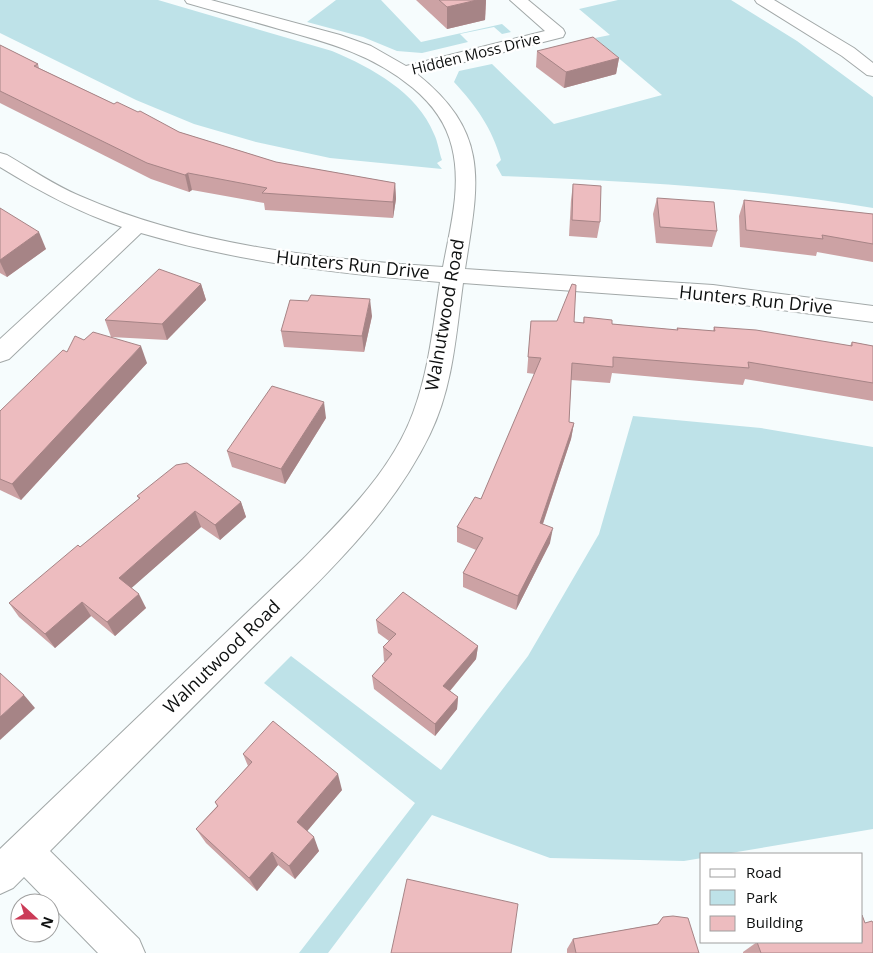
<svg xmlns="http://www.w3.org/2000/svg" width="873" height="953" viewBox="0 0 873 953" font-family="'Open Sans',sans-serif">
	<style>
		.green { fill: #bee2e8 }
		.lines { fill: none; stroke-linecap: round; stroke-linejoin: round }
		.street-casing { stroke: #a2a8a8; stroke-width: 2 }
		.street { fill: #fff; fill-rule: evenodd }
		.wall { fill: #cca2a4 }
		.shaded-wall { fill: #a68486 }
		.building { fill: #edbcbf; stroke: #a68486 }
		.labels { text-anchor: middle; stroke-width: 5; stroke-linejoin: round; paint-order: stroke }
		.far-street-label { font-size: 15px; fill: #0e1010; stroke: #fff }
		.street-label { font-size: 18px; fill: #0e1010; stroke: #fff }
	</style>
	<rect width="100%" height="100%" fill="#f6fcfd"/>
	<g class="green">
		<path d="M0,0h158l174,51c40,17 85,41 102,83 4,8 5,18 8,26l-5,3 5,6 -112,-11 -74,-16 -62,-18 -58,-24 -136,-67z"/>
		<polygon points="336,0 381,0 421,42 502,24 511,32 502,34 494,27 460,34 468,42 422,53 397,51 363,37 307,22"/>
		<path d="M618,0h113l66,41 76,56v111c-123,-21 -247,-27 -371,-32l-6,-11 5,-5c-9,-32 -25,-54 -47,-78l5,-11 33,-7 62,60 108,-29 -67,-57 15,-3 -31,-26z"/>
		<polygon points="633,416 761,428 873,447 873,829 725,854 702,854 702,858 684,861 550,858 432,815 328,953 299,953 415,803 264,683 291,656 441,770 528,656 599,534"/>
	</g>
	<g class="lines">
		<defs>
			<g id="street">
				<path d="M185,0h26l129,35 31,11 35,20 139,-35 -35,-31h18l35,29 2,4 -2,4 -146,37c75,60 61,110 48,195l248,16 160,21v16l-160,-21 -250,-18c-7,51 -10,104 -33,151 -41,85 -112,148 -178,214 -67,67 -135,135 -202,203l89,88 6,14h-47l-74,-76 -11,11 -13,6v-45l303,-290c42,-43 89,-89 110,-146 16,-42 20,-87 27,-131 -101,-8 -201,-20 -299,-49l-132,126 -9,3v-23l122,-112c-44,-15 -83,-36 -122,-60v-14l7,2c24,14 47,30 73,41 113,50 240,63 363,71 7,-39 19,-80 9,-120 -6,-25 -20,-43 -39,-59 -41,-34 -84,-45 -134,-59 -31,-9 -61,-17 -92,-26z"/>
				<polygon points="755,0 774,0 854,48 873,63 873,76 867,75 842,56 757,3"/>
			</g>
		</defs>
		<use href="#street" class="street-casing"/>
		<use href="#street" class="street"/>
	</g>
	<g class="wall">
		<polygon points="416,0 486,0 485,20 447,29"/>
		<polygon points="0,45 38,64 39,68 114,104 179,132 276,162 395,183 396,199 393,218 265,210 264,203 192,190 189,192 151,179 0,103"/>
		<polygon points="537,51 619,58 616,74 564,88 536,67"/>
		<polygon points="573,184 600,222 597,238 569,236 571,200"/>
		<polygon points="657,198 717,231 712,247 656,243 653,214"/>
		<polygon points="744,200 873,214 873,262 817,252 816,256 740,247 739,216"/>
		<polygon points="0,208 46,249 7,277 0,273"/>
		<polygon points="201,284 206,300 167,340 111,337 105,320"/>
		<polygon points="372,316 364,352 284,347 281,331"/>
		<polygon points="584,317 612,324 677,330 677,328 713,331 714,327 850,346 852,342 873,346 873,401 745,379 743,385 612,373 610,383 571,380 569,422 574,423 571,439 543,524 550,543 516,610 463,587 463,573 476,550 457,542 457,527 481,499 535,374 527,373 531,321 583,323"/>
		<polygon points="67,352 147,363 21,500 0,490 0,411"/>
		<polygon points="326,418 285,484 232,467 227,451"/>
		<polygon points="137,496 241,502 246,517 220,540 201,527 131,588 146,608 115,636 91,616 55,648 19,617 9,603 80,547 139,499"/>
		<polygon points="376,620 478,646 476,659 450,691 458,697 457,709 435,736 374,689 372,676 385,661 384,661 383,647 389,641 378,633"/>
		<polygon points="243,754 342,790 307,831 319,851 295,879 278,865 257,891 206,843 196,829 217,806 215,802 248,766"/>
		<polygon points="663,917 699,953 567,953 567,949 573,939 657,924"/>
		<polygon points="757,942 873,953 743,953 743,952"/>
	</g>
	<g class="shaded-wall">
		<polygon points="477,0 486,0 485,20 447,29 447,7"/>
		<polygon points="619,58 616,74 564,88 566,72"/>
		<polygon points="188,173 192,190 189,192 185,175"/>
		<polygon points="395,183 396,199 393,218 393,202"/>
		<polygon points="39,232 46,249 7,277 0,262 0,260"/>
		<polygon points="201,284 206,300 167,340 162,324"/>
		<polygon points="370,299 372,316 364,352 362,336"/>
		<polygon points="141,346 147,363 21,500 12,484"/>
		<polygon points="324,402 326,418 285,484 281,469"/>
		<polygon points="574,423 571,439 538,538 540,523"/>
		<polygon points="241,502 246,517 220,540 215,525"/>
		<polygon points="195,511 201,527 127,592 119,578"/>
		<polygon points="553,528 550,543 516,610 518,596"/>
		<polygon points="139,594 146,608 115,636 107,622"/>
		<polygon points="82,602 91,616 55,648 45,634"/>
		<polygon points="478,646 476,659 443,699 443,686"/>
		<polygon points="24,695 35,708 0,740 0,717"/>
		<polygon points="458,697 457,709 435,736 435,724"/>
		<polygon points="338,774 342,790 303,836 297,822"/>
		<polygon points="314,837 319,851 295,879 289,866"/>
		<polygon points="272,852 278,865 257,891 249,878"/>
	</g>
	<g class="building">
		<polygon points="439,0 477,0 447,7"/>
		<polygon points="593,37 619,58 566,72 537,51"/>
		<polygon points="0,45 38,64 34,66 114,104 117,102 138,112 140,111 179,132 276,162 395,183 393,202 262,193 267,188 188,173 185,175 147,163 0,91"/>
		<polygon points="573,184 601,186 600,222 572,220"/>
		<polygon points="657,198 714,202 717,231 660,227"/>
		<polygon points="744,200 873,214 873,244 822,235 823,239 746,230"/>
		<polygon points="0,208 39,232 0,260"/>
		<polygon points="159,269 201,284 162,324 105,320"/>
		<polygon points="572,284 576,285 574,322 584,323 584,317 612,320 612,324 678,330 677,328 715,331 714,327 756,330 852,346 852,342 873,346 873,383 748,362 749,368 613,357 613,367 572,363 569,422 574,423 540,523 553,528 518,596 463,573 483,538 457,527 475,497 481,499 541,358 528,357 531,321 557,321"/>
		<polygon points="311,295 370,299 362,336 281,331 290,300 308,301"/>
		<polygon points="93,332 141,346 12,484 0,479 0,411 63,350 67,352 75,336 84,340"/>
		<polygon points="272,386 324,402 281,469 227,451"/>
		<polygon points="187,463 241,502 215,525 195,511 119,578 139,594 107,622 82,602 45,634 9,603 78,545 80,547 140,498 137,496 176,465"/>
		<polygon points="403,592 478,646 443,686 458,697 435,724 372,676 392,654 383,647 396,634 376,620"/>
		<polygon points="0,673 24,695 0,717"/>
		<polygon points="273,721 338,774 297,822 314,837 289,866 272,852 249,878 196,829 218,806 215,802 252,762 243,754"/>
		<polygon points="407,879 518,904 511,953 391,953"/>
		<polygon points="862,915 865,923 872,921 873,923 873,953 761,953 757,942 862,942"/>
		<polygon points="673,916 688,918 699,953 576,953 573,939 658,924 663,917"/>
	</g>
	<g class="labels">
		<g class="far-street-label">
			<text transform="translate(476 54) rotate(-14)" y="5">Hidden Moss Drive</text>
		</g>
		<g class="street-label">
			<text transform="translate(353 265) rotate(6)" y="6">Hunters Run Drive</text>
			<text transform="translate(756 300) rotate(6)" y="6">Hunters Run Drive</text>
			<text transform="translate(445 315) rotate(-80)" y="6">Walnutwood Road</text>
			<text transform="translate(222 657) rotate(-44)" y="6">Walnutwood Road</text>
		</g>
	</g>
	<rect x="700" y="853" width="162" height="90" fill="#ffffff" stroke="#9f9f9f"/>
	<rect x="710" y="869" width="25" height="8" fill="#ffffff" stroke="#9f9f9f"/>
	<text x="746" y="878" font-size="15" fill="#0e1010">Road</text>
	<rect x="710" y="890" width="25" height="15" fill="#bee2e8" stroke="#9f9f9f"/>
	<text x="746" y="903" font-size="15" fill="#0e1010">Park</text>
	<rect x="710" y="916" width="25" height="15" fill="#edbcbf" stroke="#9f9f9f"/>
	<text x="746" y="928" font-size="15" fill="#0e1010">Building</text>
	<g transform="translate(35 918) rotate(111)"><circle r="24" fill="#ffffff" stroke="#9f9f9f"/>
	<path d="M0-4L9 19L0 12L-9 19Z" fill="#cb3b57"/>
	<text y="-8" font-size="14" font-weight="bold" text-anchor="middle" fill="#0e1010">N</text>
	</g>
</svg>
